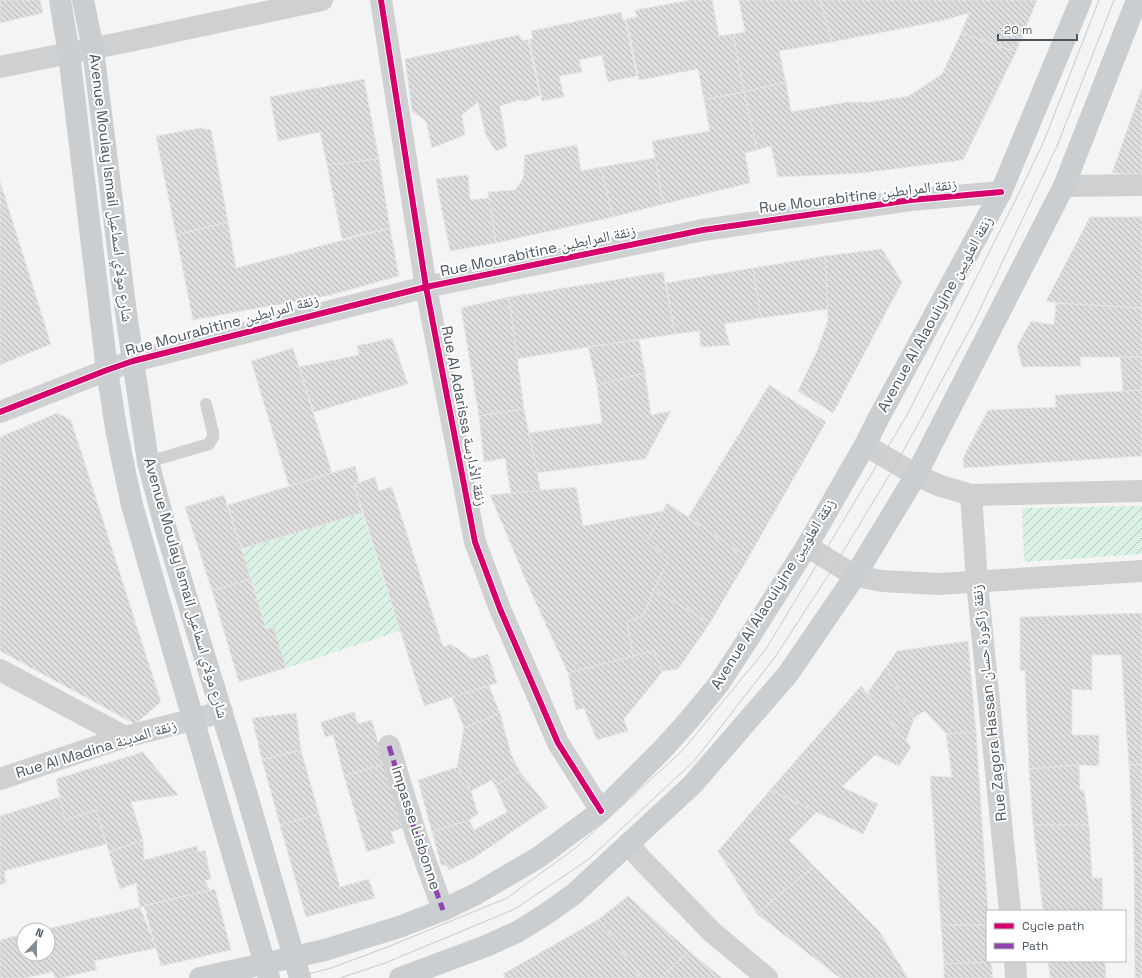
<svg xmlns="http://www.w3.org/2000/svg" width="1142" height="978" viewBox="0 0 1142 978" font-family="'Space Grotesk','Noto Naskh Arabic',sans-serif">
	<style>
		.garden { fill: url(#garden-furrows) }
		.building { fill: url(#building-back-hatch); stroke: #e5e6e7 }
		.lines { fill: none; stroke-linecap: round; stroke-linejoin: round }
		.lane { stroke: #ced0d2; stroke-width: 12 }
		.street { stroke: #ced0d2; stroke-width: 22 }
		.primary { stroke: #caced1; stroke-width: 22 }
		.tram { stroke: #c9cacc; stroke-width: 1 }
		.quiet { stroke: #8e44ad; stroke-width: 5; stroke-dasharray: 10 5; stroke-linecap: butt }
		.cycleway-casing { stroke: #fff; stroke-width: 8 }
		.cycleway { stroke: #d6006c; stroke-width: 6 }
		.labels { text-anchor: middle; stroke-width: 4; stroke-linejoin: round; paint-order: stroke }
		.street-label { font-size: 15px; fill: #4a5661; stroke: #fff }
	</style>
	<defs>
		<pattern id="garden-furrows" width="10" height="10" patternUnits="userSpaceOnUse"><rect width="10" height="10" fill="#d9f2e3"/><path d="M-1 1l2-2M0 10L10 0M9 11l2-2" fill="none" stroke="#b2c7bb"/></pattern>
		<pattern id="building-back-hatch" width="6" height="6" patternUnits="userSpaceOnUse"><rect width="6" height="6" fill="#ddddde"/><path d="M-1 5l2 2M0 0l6 6M5-1l2 2" fill="none" stroke="#b5b6b7"/></pattern>
	</defs>
	<rect width="100%" height="100%" fill="#f4f4f4"/>
	<g class="garden">
		<polygon points="1142,506 1142,554 1024,562 1022,508"/>
		<polygon points="362,513 400,631 286,668 274,628 266,629 241,549"/>
	</g>
	<g class="building">
		<polygon points="0,0 40,0 43,13 0,23"/>
		<polygon points="691,0 712,0 719,36 733,34 744,92 704,100 698,69 639,80 626,19 637,17 635,10"/>
		<polygon points="739,0 820,0 832,42 779,51 786,82 744,92 733,34 745,32"/>
		<polygon points="820,0 1037,0 1016,52 961,33 969,13 940,21 832,42"/>
		<polygon points="621,12 623,20 625,19 637,76 608,82 602,55 579,60 582,72 559,76 564,97 542,101 529,39 533,39 531,31"/>
		<polygon points="961,33 1016,52 963,160 862,173 778,177 771,146 757,150 744,92 786,82 791,112 848,102 871,102 909,96 942,74"/>
		<polygon points="519,35 522,40 528,40 540,95 526,101 519,100 500,106 507,147 496,151 486,136 478,102 462,115 465,135 432,148 426,121 412,111 405,59"/>
		<polygon points="364,79 379,159 327,165 320,132 278,141 270,97"/>
		<polygon points="1142,87 1142,174 1112,173"/>
		<polygon points="744,92 757,150 745,153 750,183 663,204 652,141 710,131 704,100"/>
		<polygon points="201,128 211,130 228,222 176,235 156,136"/>
		<polygon points="577,145 581,171 601,167 613,217 496,243 488,192 515,190 523,179 525,155"/>
		<polygon points="655,158 663,204 613,217 601,167"/>
		<polygon points="379,159 390,228 342,239 327,165"/>
		<polygon points="468,175 470,200 489,198 496,243 450,251 436,179"/>
		<polygon points="0,181 51,344 0,365"/>
		<polygon points="1090,217 1142,217 1142,308 1056,303 1046,301"/>
		<polygon points="228,222 236,268 390,228 399,276 331,295 193,320 176,235"/>
		<polygon points="882,249 902,282 833,413 798,391 817,351 828,320 825,256"/>
		<polygon points="825,256 828,309 761,318 753,268"/>
		<polygon points="753,268 761,318 724,324 730,345 701,347 699,331 675,334 666,283"/>
		<polygon points="663,272 675,334 588,347 517,359 509,297"/>
		<polygon points="509,297 524,409 479,416 461,308"/>
		<polygon points="1056,303 1142,308 1142,357 1080,357 1081,366 1022,367 1017,346 1031,321 1054,325"/>
		<polygon points="392,338 408,384 314,412 299,367 359,355 357,346"/>
		<polygon points="639,340 645,373 597,385 588,347"/>
		<polygon points="293,348 332,473 289,486 251,361"/>
		<polygon points="1120,357 1142,357 1142,390 1123,391"/>
		<polygon points="645,373 651,415 671,411 645,459 536,473 529,433 602,423 597,385"/>
		<polygon points="769,385 826,422 748,558 688,517"/>
		<polygon points="1142,390 1142,456 964,468 963,458 988,410 1056,407 1055,395"/>
		<polygon points="524,409 541,492 511,494 505,458 484,462 479,416"/>
		<polygon points="57,413 71,420 161,702 135,724 0,651 0,437"/>
		<polygon points="355,466 359,482 354,484 362,513 241,549 228,505"/>
		<polygon points="375,477 379,491 392,487 443,647 451,644 472,659 488,654 497,683 424,706 354,484"/>
		<polygon points="576,487 583,526 663,511 647,542 669,558 654,590 643,616 627,622 633,656 568,673 527,583 490,495"/>
		<polygon points="224,495 251,579 212,591 185,507"/>
		<polygon points="667,503 748,558 710,623 654,590 669,558 647,542"/>
		<polygon points="251,579 266,629 274,627 286,668 239,682 212,591"/>
		<polygon points="654,590 710,623 678,669 663,671 653,651 633,656 627,622 643,616"/>
		<polygon points="1142,613 1142,764 1129,765 1121,655 1092,655 1092,690 1072,689 1072,735 1099,735 1099,766 1079,765 1029,769 1025,670 1020,671 1020,617"/>
		<polygon points="968,641 976,732 946,734 925,711 914,718 886,667 897,651"/>
		<polygon points="653,651 663,671 624,719 628,731 597,740 584,708 576,710 568,673"/>
		<polygon points="886,667 914,718 906,741 867,693"/>
		<polygon points="489,686 500,713 464,728 452,697"/>
		<polygon points="861,686 911,747 899,766 875,755 842,787 878,804 863,834 770,790"/>
		<polygon points="354,712 358,724 372,720 384,764 344,776 333,735 325,737 321,722"/>
		<polygon points="296,713 301,750 262,760 252,718"/>
		<polygon points="500,713 511,754 520,772 495,785 492,780 471,791 457,767 464,728"/>
		<polygon points="976,732 988,911 987,911 987,925 941,925 930,776 952,777 946,734"/>
		<polygon points="301,750 319,814 280,825 262,760"/>
		<polygon points="143,752 178,795 131,802 143,840 109,852 96,810 65,820 56,779"/>
		<polygon points="384,764 403,828 391,832 395,843 367,852 344,776"/>
		<polygon points="1142,764 1142,864 1134,864 1129,765"/>
		<polygon points="1079,765 1080,790 1084,790 1089,825 1033,825 1029,769"/>
		<polygon points="457,767 471,791 478,814 469,820 432,832 418,780"/>
		<polygon points="520,772 548,807 474,858 449,870 446,865 441,865 432,832 469,820 474,830 507,812 495,785"/>
		<polygon points="770,790 817,812 789,840 814,866 757,914 718,851"/>
		<polygon points="60,797 65,820 96,810 106,844 4,871 6,883 0,885 0,816"/>
		<polygon points="319,814 340,887 369,879 375,898 306,917 280,825"/>
		<polygon points="1033,825 1089,825 1092,878 1102,878 1103,911 1043,911"/>
		<polygon points="143,840 144,860 197,846 198,852 205,850 211,879 205,881 210,890 140,907 136,883 120,889 109,852"/>
		<polygon points="1134,864 1142,864 1142,978 1135,978"/>
		<polygon points="814,866 879,931 908,978 840,978 757,914"/>
		<polygon points="215,889 231,950 161,966 144,906"/>
		<polygon points="628,896 689,951 660,978 641,978 599,919"/>
		<polygon points="140,907 156,948 94,961 97,970 60,978 55,978 53,972 25,978 0,978 0,940 24,934 24,954 48,954 48,930 43,930"/>
		<polygon points="599,919 641,978 505,978 503,974"/>
		<polygon points="941,925 987,925 987,961 991,961 991,962 944,964"/>
		<polygon points="689,951 722,978 660,978"/>
		<polygon points="1048,961 1105,961 1106,978 1050,978"/>
		<polygon points="991,962 993,978 944,978 944,964"/>
	</g>
	<g class="lines">
		<polyline class="lane" points="148,462 209,444 213,437 213,433 206,404"/>
		<g class="street">
			<polyline points="381,0 426,287 475,542 500,609 558,743 601,811"/>
			<polyline points="0,67 120,43 322,0"/>
			<polyline points="1064,186 1142,185"/>
			<polyline points="0,412 107,370 133,361 426,287 703,230 911,200 1001,192"/>
			<polyline points="865,445 916,475 938,485 971,495 1142,491"/>
			<polyline points="971,495 977,582 1010,911"/>
			<polyline points="807,546 855,576 882,581 939,584 1142,571"/>
			<polyline points="0,670 125,737"/>
			<polyline points="389,746 417,838 443,910"/>
			<polyline points="0,779 125,737 222,712"/>
			<polyline points="628,844 642,860 712,932 767,978"/>
			<polyline points="1015,961 1016,978"/>
		</g>
		<g class="primary">
			<polyline points="60,0 69,54 107,370 116,428 124,468 132,505 180,674 269,978"/>
			<polyline points="83,0 93,49 126,313 148,462 168,537 246,792 300,978"/>
			<polyline points="200,978 325,950 399,927 443,910 476,894 539,857 601,811 662,750 689,720 718,685 750,636 807,546 865,445 878,419 1001,192 1081,0"/>
			<polyline points="400,978 486,946 517,932 546,914 574,894 692,785 788,674 855,576 916,475 938,432 1064,186 1137,0"/>
		</g>
		<g class="tram">
			<polyline points="293,978 331,968 385,948 507,898 578,846 683,750 766,649 907,415 1020,191 1044,141 1099,0"/>
			<polyline points="340,978 385,963 515,909 589,859 695,760 775,657 835,565 896,464 975,320 1057,146 1114,0"/>
		</g>
		<polyline class="quiet" points="389,746 417,838 443,910"/>
		<defs>
			<g id="cycleway">
				<polyline points="381,0 426,287 475,542 500,609 558,743 601,811"/>
				<polyline points="0,412 107,370 133,361 426,287 703,230 911,200 1001,192"/>
			</g>
		</defs>
		<use href="#cycleway" class="cycleway-casing"/>
		<use href="#cycleway" class="cycleway"/>
	</g>
	<g class="labels">
		<g class="street-label">
			<text transform="translate(111 188) rotate(83)" y="5">Avenue Moulay Ismail شارع مولاي اسماعيل</text>
			<text transform="translate(858 196) rotate(-7)" y="5">Rue Mourabitine زنقة المرابطين</text>
			<text transform="translate(538 251) rotate(-12)" y="5">Rue Mourabitine زنقة المرابطين</text>
			<text transform="translate(935 314) rotate(-61)" y="5">Avenue Al Alaouiyine زنقة العلويين</text>
			<text transform="translate(222 325) rotate(-15)" y="5">Rue Mourabitine زنقة المرابطين</text>
			<text transform="translate(464 416) rotate(79)" y="5">Rue Al Adarissa زنقة الأدارسة</text>
			<text transform="translate(186 588) rotate(74)" y="5">Avenue Moulay Ismail شارع مولاي اسماعيل</text>
			<text transform="translate(773 594) rotate(-58)" y="5">Avenue Al Alaouiyine زنقة العلويين</text>
			<text transform="translate(989 703) rotate(-96)" y="5">Rue Zagora Hassan زنقة زاكورة حسان</text>
			<text transform="translate(96 749) rotate(-17)" y="5">Rue Al Madina زنقة المدينة</text>
			<text transform="translate(416 828) rotate(72)" y="5">Impasse Lisbonne</text>
		</g>
	</g>
	<rect x="986" y="910" width="140" height="52" fill="#ffffff" stroke="#b7bbc0"/>
	<rect x="994" y="923" width="20" height="6" fill="#d6006c" stroke="#b7bbc0"/>
	<text x="1022" y="930" font-size="12" fill="#4a5661">Cycle path</text>
	<rect x="994" y="943" width="20" height="6" fill="#8e44ad" stroke="#b7bbc0"/>
	<text x="1022" y="950" font-size="12" fill="#4a5661">Path</text>
	<g transform="translate(36 942) rotate(22)"><circle r="19" fill="#ffffff" stroke="#b7bbc0"/>
	<path d="M0-3L7 15L0 10L-7 15Z" fill="#868d94"/>
	<text y="-6" font-size="11" font-weight="bold" text-anchor="middle" fill="#4a5661">N</text>
	</g>
	<path d="M998 34v6h79v-6" fill="none" stroke="#4a5661" stroke-width="2"/>
	<text x="1004" y="34" font-size="12" fill="#4a5661" stroke="#ffffff" stroke-width="3" paint-order="stroke">20 m</text>
</svg>
